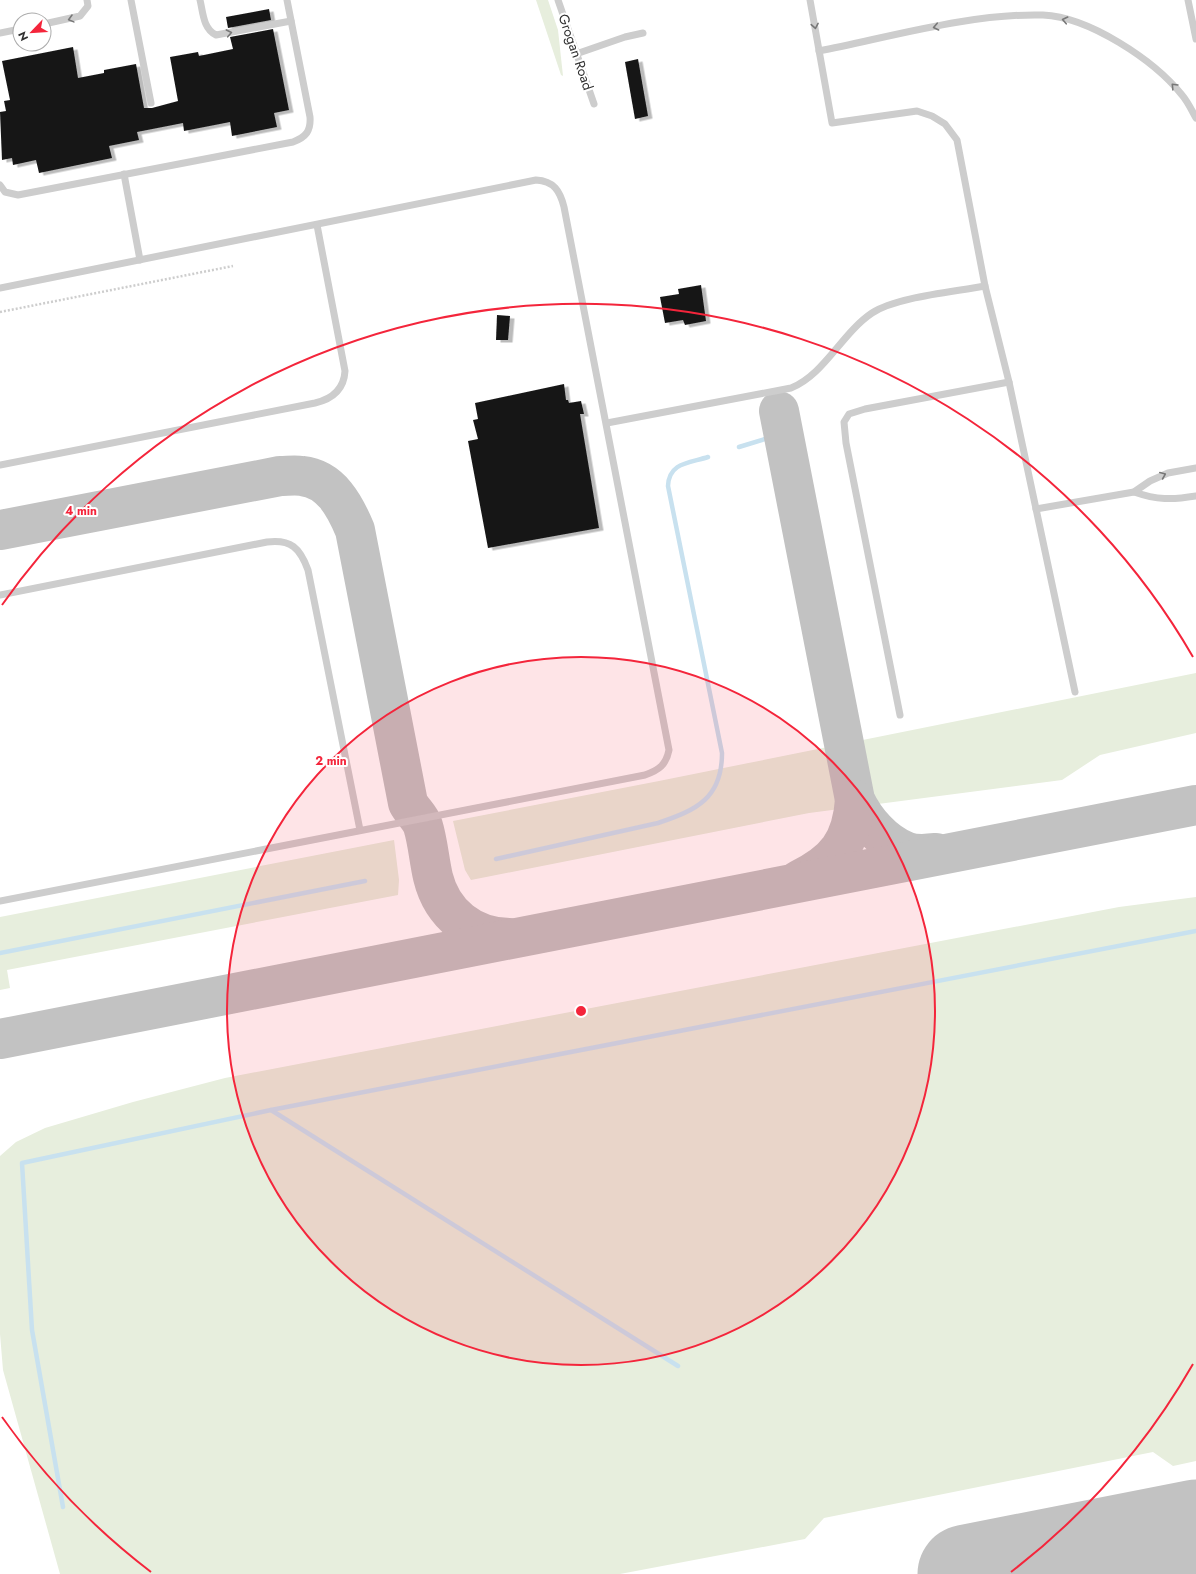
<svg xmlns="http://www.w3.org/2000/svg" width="1196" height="1574" viewBox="0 0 1196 1574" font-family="Jost,sans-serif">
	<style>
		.green { fill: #e7eedd }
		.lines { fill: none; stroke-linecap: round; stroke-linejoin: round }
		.stream { stroke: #c8e1ef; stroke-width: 4.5 }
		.taxiway { stroke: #c2c2c2; stroke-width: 40 }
		.runway { stroke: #c2c2c2; stroke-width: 99 }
		.building { fill: #171717; filter: url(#shadow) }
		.path { stroke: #cdcdcd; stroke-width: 2.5; stroke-dasharray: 2 2; stroke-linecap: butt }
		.lane { stroke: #cdcdcd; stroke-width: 7 }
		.oneway { stroke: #777 }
		.ring { fill: none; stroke: #f4253b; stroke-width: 2 }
		.labels { text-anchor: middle; stroke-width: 4; stroke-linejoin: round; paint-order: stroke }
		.street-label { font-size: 14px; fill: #303030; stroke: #fff }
		.centre { fill: #f4253b; stroke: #fff; stroke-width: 2 }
		.ring-label { font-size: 12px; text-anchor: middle; font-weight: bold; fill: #f4253b; stroke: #fff; stroke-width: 4; stroke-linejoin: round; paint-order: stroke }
	</style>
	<defs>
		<filter id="shadow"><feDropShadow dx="4.5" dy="2.5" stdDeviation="0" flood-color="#0004"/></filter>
	</defs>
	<rect width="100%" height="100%" fill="#fff"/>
	<g class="green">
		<polygon points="536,0 548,0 558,30 563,76 561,75"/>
		<polygon points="1196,673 1196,733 1100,755 1062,780 809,813 471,880 465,870 453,821 659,781"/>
		<polygon points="394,840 399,880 398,895 7,970 10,988 0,990 0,917"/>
		<polygon points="1196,897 1196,1461 1173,1466 1153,1452 824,1518 805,1539 620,1574 60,1574 3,1370 0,1334 0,1156 16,1142 45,1128 133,1102 225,1078 1119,907"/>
	</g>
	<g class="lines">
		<g class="stream">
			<polyline points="739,447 765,439"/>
			<path d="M496,859l162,-36c39,-13 64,-25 64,-70l-54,-267c1,-24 22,-23 40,-29"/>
			<polyline points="0,953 365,881"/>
			<polyline points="271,1110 678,1366"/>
			<polyline points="63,1507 32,1330 22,1163 271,1110 1196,931"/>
		</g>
		<g class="taxiway">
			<path d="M779,411l76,389c10,21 28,42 50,51 9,4 22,3 31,2"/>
			<path d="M0,530l280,-54c7,0 15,-1 22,0 29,3 43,30 53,54l53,273c4,8 12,14 15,23 5,16 6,34 10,51 9,37 39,61 77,61"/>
			<path d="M799,880c37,-18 53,-38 56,-80"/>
			<polyline points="0,1039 1196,805"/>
		</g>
		<polyline class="runway" points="967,1574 1196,1529"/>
	</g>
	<g class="building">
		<polygon points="269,9 271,20 228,28 226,17"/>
		<polygon points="273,29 289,110 274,113 277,127 232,136 230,122 184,131 183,123 137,132 139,140 109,146 112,158 39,173 36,160 13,165 12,158 2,160 0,112 6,111 4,101 10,100 2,61 73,47 78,78 104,73 104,70 136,64 144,108 152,108 178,101 170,57 198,52 199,56 233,49 230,37"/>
		<polygon points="638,59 648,116 635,119 625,62"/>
		<polygon points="701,285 706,321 685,325 683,320 665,323 660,297 679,294 678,289"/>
		<polygon points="497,315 510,316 508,340 496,340"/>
		<polygon points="564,384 566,400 568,400 569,403 581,401 584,414 580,414 599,528 488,548 468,441 478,439 473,420 478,419 475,403"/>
	</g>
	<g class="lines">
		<polyline class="path" points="0,312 233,266"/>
		<g class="lane">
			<polyline points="131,0 151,103"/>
			<path d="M200,0c3,12 3,29 16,35l75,-14"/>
			<polyline points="558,0 594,104"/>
			<polyline points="810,0 832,123 917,111 932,116 945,124 957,140 985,286 1009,382 865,409 849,414 844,422 846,443 900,715"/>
			<polyline points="1188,0 1196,39"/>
			<polyline points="44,24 80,16 88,6 87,0"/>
			<polyline points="0,33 20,29"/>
			<path d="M819,51c71,-14 152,-38 224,-36 46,2 111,45 139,80 6,7 10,16 14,23"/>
			<polyline points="576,54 625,37 643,33"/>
			<polyline points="124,174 140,260"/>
			<path d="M0,185l5,7 13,3 275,-53c13,-5 18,-11 17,-25l-23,-117"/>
			<path d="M0,288l536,-108c18,1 24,11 28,27l105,543c-3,15 -10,20 -24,25l-645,126"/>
			<polyline points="1009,382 1075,692"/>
			<path d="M607,423l184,-35c33,-13 51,-55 81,-75 24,-16 82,-21 113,-27"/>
			<path d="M0,465l315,-62c17,-4 29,-14 30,-32l-28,-146"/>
			<path d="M1134,492c23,8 38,8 62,4"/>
			<polyline points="1036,509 1134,492 1150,481 1168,473 1196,468"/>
			<path d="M0,595l267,-53c24,-3 33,6 41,28l52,260"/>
		</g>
	</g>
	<defs><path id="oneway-chevron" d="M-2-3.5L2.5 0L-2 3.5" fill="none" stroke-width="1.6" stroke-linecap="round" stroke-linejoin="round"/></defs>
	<g class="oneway">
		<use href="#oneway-chevron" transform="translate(71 19) rotate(165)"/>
		<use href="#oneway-chevron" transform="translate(1065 20) rotate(-168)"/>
		<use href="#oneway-chevron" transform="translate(815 26) rotate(80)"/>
		<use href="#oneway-chevron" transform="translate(936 27) rotate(168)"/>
		<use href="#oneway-chevron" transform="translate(229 33) rotate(-11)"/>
		<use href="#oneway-chevron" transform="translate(1174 86) rotate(-134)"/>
		<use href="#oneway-chevron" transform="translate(1163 475) rotate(-23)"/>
	</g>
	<circle cx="581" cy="1011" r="354" fill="#f4253b" fill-opacity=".12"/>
	<g class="ring">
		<circle cx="581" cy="1011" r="354"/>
		<path d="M1193 1364A707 707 0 0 1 1011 1572M151 1572A707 707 0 0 1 2 1417M2 605A707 707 0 0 1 1193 657"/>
	</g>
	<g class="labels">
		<g class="street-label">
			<text transform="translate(576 52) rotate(71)" y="5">Grogan Road</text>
		</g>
	</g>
	<circle cx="581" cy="1011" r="6" class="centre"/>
	<g class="ring-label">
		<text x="81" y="515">4 min</text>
		<text x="331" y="765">2 min</text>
	</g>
	<g transform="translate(32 32) rotate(245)"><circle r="19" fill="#ffffff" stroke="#acacac"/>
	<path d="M0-3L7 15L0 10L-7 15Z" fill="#f4253b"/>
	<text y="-6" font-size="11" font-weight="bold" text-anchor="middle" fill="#303030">N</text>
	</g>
</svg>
